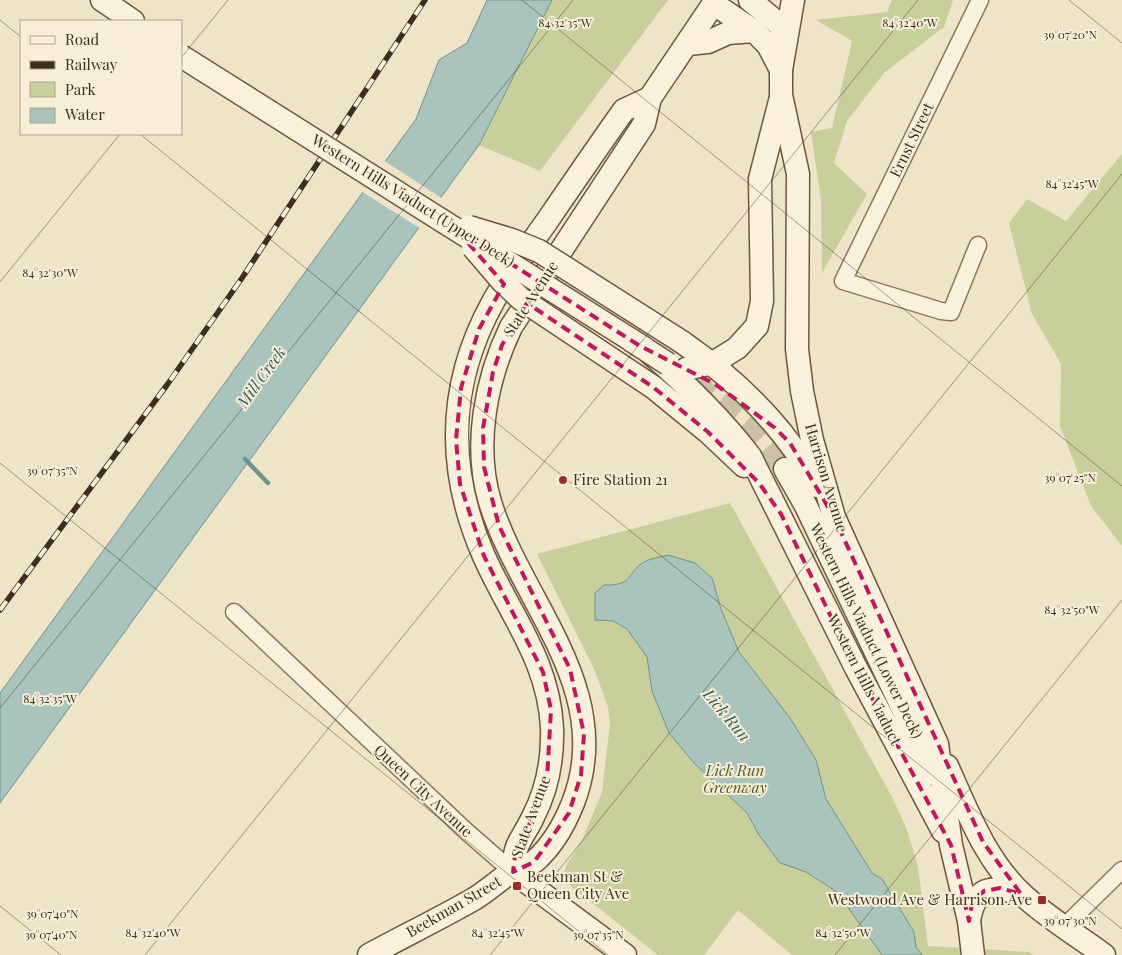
<svg xmlns="http://www.w3.org/2000/svg" width="1122" height="955" viewBox="0 0 1122 955" font-family="'Playfair Display',serif">
	<style>
		.green { fill: #c9cf9b }
		.water { fill: #a9c4bc; stroke: #6f938a }
		.pier { fill: #f0e4c8 }
		.lines { fill: none; stroke-linecap: round; stroke-linejoin: round }
		.stream { stroke: #6f938a; stroke-width: 4.5 }
		.secondary-tunnel { stroke: #ccc0a6; stroke-width: 22; stroke-dasharray: 22 11; stroke-linecap: butt }
		.street-casing { stroke: #8d765c; stroke-width: 19 }
		.secondary-casing { stroke: #6f573f; stroke-width: 25 }
		.street { stroke: #faf1dc; stroke-width: 16 }
		.secondary { stroke: #faf1dc; stroke-width: 22 }
		.rail-casing { stroke: #3d2e20; stroke-width: 5.5 }
		.rail { stroke: #f7eed8; stroke-width: 4; stroke-dasharray: 11; stroke-linecap: butt }
		.secondary-bridge-casing { stroke: #6f573f; stroke-width: 25; stroke-linecap: butt }
		.secondary-bridge { stroke: #faf1dc; stroke-width: 22 }
		.marked { fill: none; stroke: #c2185b; stroke-width: 4; stroke-dasharray: 10 6; stroke-linejoin: round }
		.ticks { fill: none; stroke: #3d2e20; stroke-width: 1; stroke-opacity: 0.45 }
		.poi-dot { fill: #9e2a2b; stroke: #f7eed8; stroke-width: 2 }
		.labels { text-anchor: middle; stroke-width: 4; stroke-linejoin: round; paint-order: stroke }
		.street-label { font-size: 15px; fill: #3d2e20; stroke: #f7eed8 }
		.poi-label { font-size: 15px; fill: #3d2e20; stroke: #f7eed8; text-anchor: start }
		.park-label { font-size: 15px; font-style: italic; fill: #4d5a26; stroke: #f7eed8 }
		.water-label { font-size: 16px; font-style: italic; fill: #2f5d5a; stroke: #f7eed8 }
		.ticks-label { font-size: 12px; text-anchor: middle; fill: #3d2e20; stroke: #f7eed8; stroke-width: 4; stroke-linejoin: round; paint-order: stroke }
	</style>
	<rect width="100%" height="100%" fill="#f0e4c8"/>
	<g class="green">
		<polygon points="552,0 668,0 540,171 479,145"/>
		<polygon points="892,0 953,0 944,27 884,73 847,121 834,163 867,194 822,273 821,200 811,132 832,128 852,41 816,20 887,12"/>
		<polygon points="1122,154 1122,546 1091,506 1060,426 1061,364 1032,314 1009,223 1027,199 1066,221"/>
		<polygon points="730,503 892,797 906,827 918,866 928,946 1029,952 1033,955 792,955 738,910 704,955 658,955 572,887 563,876 566,866 582,840 602,792 610,724 608,707 594,669 537,554"/>
	</g>
	<g class="water">
		<polygon points="487,0 552,0 479,145 0,803 0,693 416,119 439,60 467,43"/>
		<path d="M668,555l27,8 17,15 9,31 18,43 51,66 26,42 10,39 46,74 10,6 32,53 2,15 6,8h-40l-45,-63 -31,-20 -26,-9 -21,-28 -12,-22 -53,-50 -25,-30 -17,-42 -5,-34 -20,-28 -14,-8 -18,-1v-27l9,-8c30,1 22,-12 40,-23 7,-4 17,-5 24,-7z"/>
	</g>
	<polygon class="pier" points="383,160 443,199 421,229 361,191"/>
	<g class="lines">
		<polyline class="stream" points="245,459 268,483"/>
		<path class="secondary-tunnel" d="M693,382c34,26 66,53 92,87"/>
		<defs>
			<g id="street">
				<polyline points="978,245 951,312 941,311 843,281 980,0"/>
				<polyline points="234,612 466,831 513,872"/>
				<polyline points="1065,926 1122,870"/>
			</g>
			<g id="secondary">
				<polyline points="102,0 133,21"/>
				<polyline points="750,0 780,25 785,41"/>
				<polyline points="793,0 781,70 781,95 798,174 797,349 802,391 812,440 834,517 937,744 951,845 969,921 973,955"/>
				<polyline points="714,4 754,31 768,45 781,70"/>
				<polyline points="687,44 708,42 728,33 754,31"/>
				<path d="M682,342c53,37 104,86 135,144"/>
				<path d="M650,353c37,32 70,64 100,103l105,210 88,165"/>
				<polyline points="686,369 713,363 737,348 757,326 762,301 760,179 780,101"/>
				<polyline points="653,387 708,432 744,466"/>
				<polyline points="785,469 806,506 934,774"/>
				<path d="M947,766c20,44 38,94 75,128 24,23 55,41 82,61"/>
				<path d="M513,872c1,-8 1,-18 4,-25 4,-10 11,-19 16,-30 14,-27 20,-58 19,-89 -3,-68 -43,-114 -69,-174 -37,-86 -36,-170 11,-254 15,-26 33,-51 51,-76 26,-38 52,-76 79,-114l26,-12"/>
				<polyline points="513,872 625,955"/>
				<path d="M969,921c6,-35 22,-36 52,-27"/>
				<path d="M369,955c35,-19 70,-36 105,-56 13,-8 24,-18 37,-27 8,-4 18,-6 24,-11 17,-15 30,-38 38,-58 44,-113 -52,-200 -83,-301 -17,-57 -4,-123 21,-175l133,-203 6,-26 66,-98"/>
			</g>
		</defs>
		<use href="#street" class="street-casing"/>
		<use href="#secondary" class="secondary-casing"/>
		<use href="#street" class="street"/>
		<use href="#secondary" class="secondary"/>
		<defs>
			<polyline id="rail" points="0,610 167,385 242,278 425,0"/>
		</defs>
		<use href="#rail" class="rail-casing"/>
		<use href="#rail" class="rail"/>
		<defs>
			<g id="secondary-bridge">
				<polyline points="181,56 644,348"/>
				<polyline points="469,227 512,240 539,251 682,342"/>
				<polyline points="473,247 503,282 521,299 653,387"/>
				<polyline points="631,340 668,364"/>
			</g>
		</defs>
		<use href="#secondary-bridge" class="secondary-bridge-casing"/>
		<use href="#secondary-bridge" class="secondary-bridge"/>
	</g>
	<path class="marked" d="M455,228l185,118 75,38 60,44 15,15 44,74 149,325 38,52 -21,-6 -16,3 -12,12 -3,18 -18,-76 -96,-179 -74,-152 -22,-31 -51,-51 -55,-45 -126,-84 -25,42 -9,27 -10,56 1,39 15,59 71,143 14,65 -3,41 -12,38 -35,49 -21,10 3,-24 18,-32 13,-37 4,-69 -8,-38 -59,-116 -24,-72 -4,-44 5,-52 18,-59 25,-45z"/>
	<path class="ticks" d="M522,0l600,486M1069,0l53,43M0,20l21,17M181,58l47,-58M140,134l982,795M0,282l120,-148M0,463l608,492M0,708l573,-708M0,906l61,49M145,955l773,-955M490,955l632,-781M835,955l287,-355"/>
	<g class="poi-dot">
		<circle cx="563" cy="480" r="5"/>
		<rect x="512" y="881" width="10" height="10" rx="2.5"/>
		<rect x="1037" y="895" width="10" height="10" rx="2.5"/>
	</g>
	<g class="labels">
		<g class="street-label">
			<text transform="translate(912 140) rotate(-64)" y="5">Ernst Street</text>
			<text transform="translate(413 201) rotate(32)" y="5">Western Hills Viaduct (Upper Deck)</text>
			<text transform="translate(531 299) rotate(-57)" y="5">State Avenue</text>
			<text transform="translate(826 478) rotate(73)" y="5">Harrison Avenue</text>
			<text transform="translate(866 631) rotate(64)" y="5">Western Hills Viaduct (Lower Deck)</text>
			<text transform="translate(864 680) rotate(63)" y="5">Western Hills Viaduct</text>
			<text transform="translate(423 791) rotate(43)" y="5">Queen City Avenue</text>
			<text transform="translate(531 817) rotate(-70)" y="5">State Avenue</text>
			<text transform="translate(454 907) rotate(-30)" y="5">Beekman Street</text>
		</g>
		<g class="poi-label">
			<text x="573" y="485">Fire Station 21</text>
			<text x="527" y="882">Beekman St &amp;<tspan x="527" dy="17">Queen City Ave</tspan></text>
			<text x="1032" y="905" text-anchor="end">Westwood Ave &amp; Harrison Ave</text>
		</g>
		<g class="park-label">
			<text x="735" y="776">Lick Run<tspan x="735" dy="17">Greenway</tspan></text>
		</g>
		<g class="water-label">
			<text transform="translate(261 377) rotate(-54)" y="6">Mill Creek</text>
			<text transform="translate(727 715) rotate(50)" y="6">Lick Run</text>
		</g>
	</g>
	<g class="ticks-label">
		<text x="565" y="27">84°32'35"W</text>
		<text x="910" y="27">84°32'40"W</text>
		<text x="1070" y="39">39°07'20"N</text>
		<text x="1072" y="188">84°32'45"W</text>
		<text x="50" y="277">84°32'30"W</text>
		<text x="52" y="475">39°07'35"N</text>
		<text x="1070" y="482">39°07'25"N</text>
		<text x="1072" y="614">84°32'50"W</text>
		<text x="50" y="703">84°32'35"W</text>
		<text x="52" y="918">39°07'40"N</text>
		<text x="1070" y="925">39°07'30"N</text>
		<text x="153" y="937">84°32'40"W</text>
		<text x="498" y="937">84°32'45"W</text>
		<text x="843" y="937">84°32'50"W</text>
		<text x="51" y="939">39°07'40"N</text>
		<text x="598" y="939">39°07'35"N</text>
	</g>
	<rect x="20" y="20" width="162" height="115" fill="#f7eed8" stroke="#ada18e"/>
	<rect x="30" y="36" width="25" height="8" fill="#faf1dc" stroke="#ada18e"/>
	<text x="65" y="45" font-size="15" fill="#3d2e20">Road</text>
	<rect x="30" y="61" width="25" height="8" fill="#3d2e20" stroke="#ada18e"/>
	<text x="65" y="70" font-size="15" fill="#3d2e20">Railway</text>
	<rect x="30" y="82" width="25" height="15" fill="#c9cf9b" stroke="#ada18e"/>
	<text x="65" y="95" font-size="15" fill="#3d2e20">Park</text>
	<rect x="30" y="108" width="25" height="15" fill="#a9c4bc" stroke="#ada18e"/>
	<text x="65" y="120" font-size="15" fill="#3d2e20">Water</text>
</svg>
